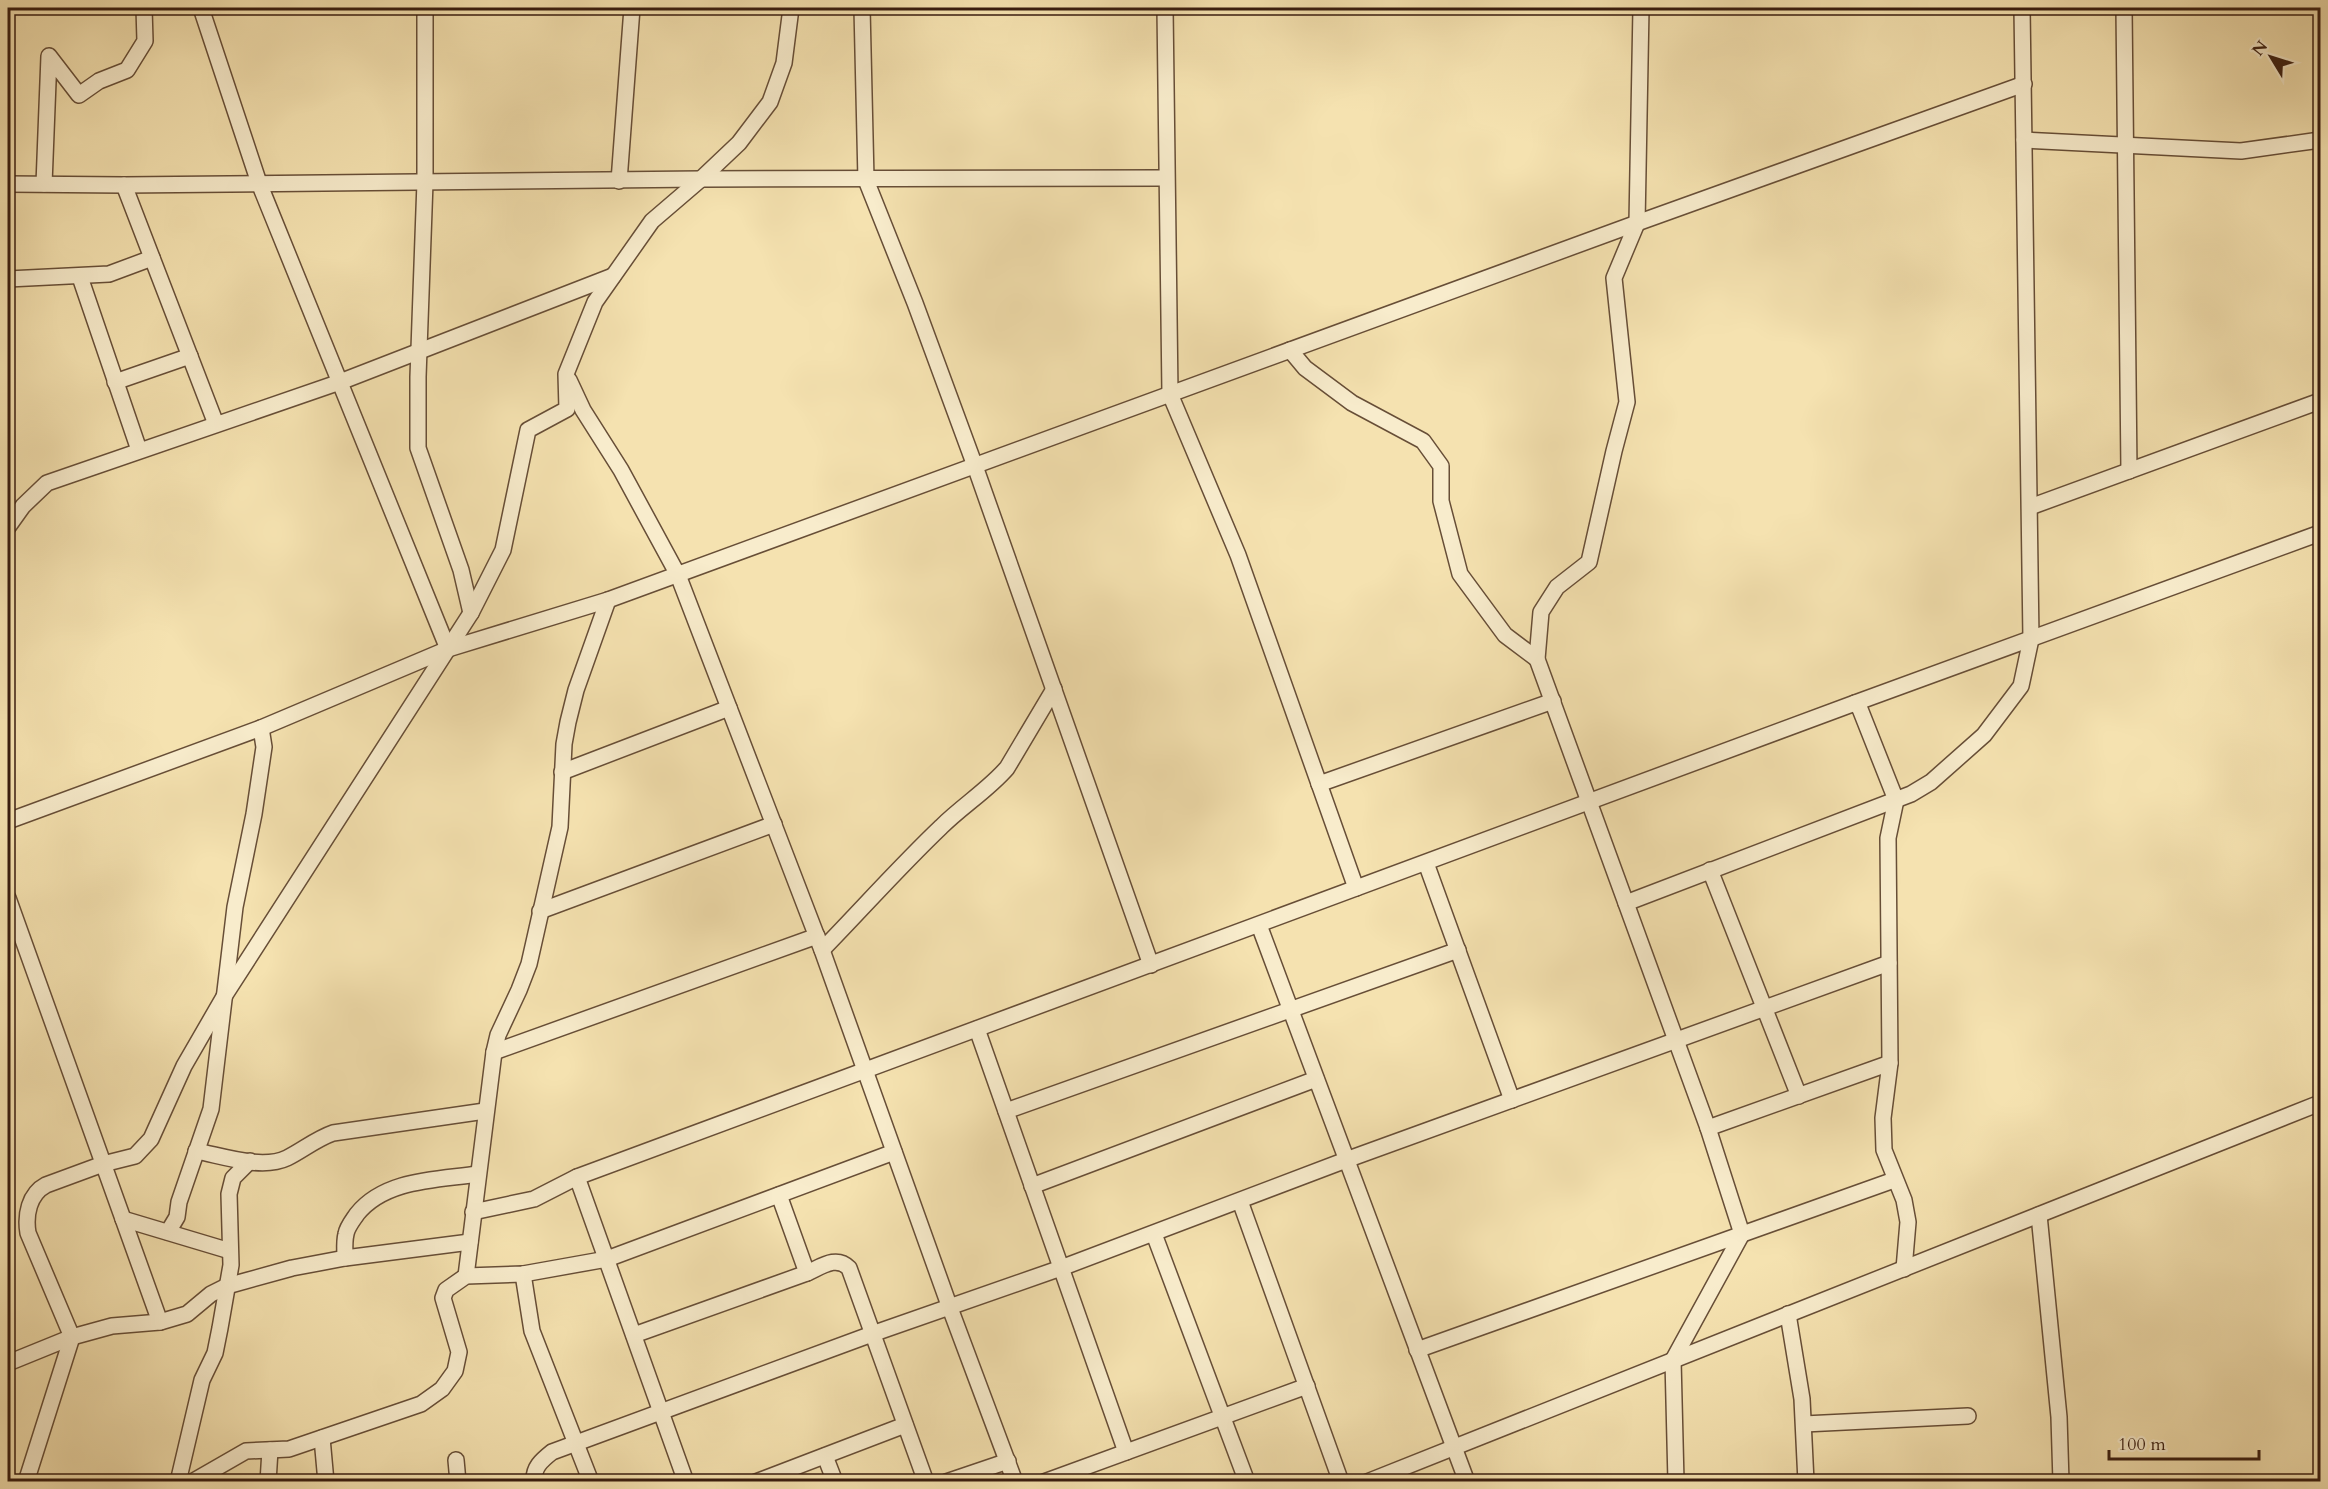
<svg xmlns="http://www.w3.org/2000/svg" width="2328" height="1489" viewBox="0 0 2328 1489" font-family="Cardo,serif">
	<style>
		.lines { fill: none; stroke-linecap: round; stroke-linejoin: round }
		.minor-casing { stroke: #674e37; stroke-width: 18 }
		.minor { stroke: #f8eccc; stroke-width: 15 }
	</style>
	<rect width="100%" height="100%" fill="#f5e2b0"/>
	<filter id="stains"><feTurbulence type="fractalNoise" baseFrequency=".00333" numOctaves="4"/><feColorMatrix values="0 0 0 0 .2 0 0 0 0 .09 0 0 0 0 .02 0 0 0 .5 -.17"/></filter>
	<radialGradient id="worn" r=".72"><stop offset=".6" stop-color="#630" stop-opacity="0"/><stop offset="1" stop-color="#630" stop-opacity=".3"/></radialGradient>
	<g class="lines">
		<defs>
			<g id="minor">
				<polyline points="201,8 259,183 448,649"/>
				<polyline points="425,8 425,182 418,377 418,448 461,570 471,613"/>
				<polyline points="862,8 866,180 915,303 975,466 1151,965"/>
				<polyline points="1165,8 1170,394 1238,555 1356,888"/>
				<polyline points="1641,8 1637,223 1614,278 1627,402 1614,451 1589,562 1557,587 1541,612 1537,659 1708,1128 1742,1234 1673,1360 1676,1482"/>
				<polyline points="2124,8 2129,471"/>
				<polyline points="2024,140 2241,151 2320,140"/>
				<polyline points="619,181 632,8"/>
				<polyline points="8,184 124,185 701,179 1166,178"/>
				<polyline points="44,184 49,56 79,95 99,81 127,70 145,41 144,8"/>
				<polyline points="124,185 216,424"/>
				<polyline points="80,277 139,450"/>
				<polyline points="8,279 109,274 152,258"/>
				<polyline points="1290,350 1305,368 1352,403 1423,441 1441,466 1441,501 1460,574 1505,635 1537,659"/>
				<polyline points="569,380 583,410 621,470 678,575 822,950 950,1308 1015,1482"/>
				<polyline points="115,382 190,356"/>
				<polyline points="2030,507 2320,401"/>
				<polyline points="8,527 23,506 47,483 340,382 613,276"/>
				<polyline points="1855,703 1860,709 1896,800 1888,838 1890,1063 1883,1118 1884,1150 1904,1200 1908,1222 1904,1269"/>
				<polyline points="562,772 729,708"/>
				<polyline points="1319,784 1553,701"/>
				<polyline points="8,821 261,728 448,649 608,600 1637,223 2024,84"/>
				<polyline points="1426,863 1512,1100"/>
				<polyline points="1710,870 1799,1096"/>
				<polyline points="8,898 160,1322"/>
				<polyline points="1626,903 1911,794 1931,782 1984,735 2021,686 2031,639 2022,8"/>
				<polyline points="540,911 774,824"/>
				<polyline points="1259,925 1467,1482"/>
				<path d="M822,950c40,-41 78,-84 119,-123 21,-21 47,-37 66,-59l47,-79"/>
				<polyline points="977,1029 1126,1452"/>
				<polyline points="494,1052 817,936"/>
				<polyline points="1006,1111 1458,950"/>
				<polyline points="1708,1128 1890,1063"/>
				<path d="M196,1151c27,5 66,19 91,7 16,-8 29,-19 46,-25l152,-22"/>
				<polyline points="577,1177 686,1482"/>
				<polyline points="1032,1186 1316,1079"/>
				<polyline points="779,1195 807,1273"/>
				<polyline points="1240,1201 1341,1482"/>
				<polyline points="473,1212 534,1199 577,1177 1855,703 2320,533"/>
				<polyline points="2039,1215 2059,1417 2061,1482"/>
				<polyline points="123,1219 230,1251"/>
				<polyline points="168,1232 177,1217 179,1202 211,1109 235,907 254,814 264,747 261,728"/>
				<polyline points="1154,1234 1247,1482"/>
				<path d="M345,1258c0,-8 -1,-16 1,-24 1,-7 7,-14 11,-20 28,-35 80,-34 121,-40"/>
				<polyline points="523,1274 532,1331 591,1482"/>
				<polyline points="466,1276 494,1052 498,1035 519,990 529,964 560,827 564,744 568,722 576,690 608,600"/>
				<polyline points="1788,1314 1802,1399 1806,1482"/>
				<path d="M634,1335l173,-62c14,-6 29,-18 42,-5l77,214"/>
				<polyline points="1417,1350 1894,1180"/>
				<polyline points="8,1363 72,1337 112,1326 160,1322 187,1314 211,1294 227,1286 292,1268 345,1258 470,1242"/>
				<polyline points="1804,1424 1968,1416"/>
				<polyline points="322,1438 326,1482"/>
				<polyline points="825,1456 835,1482"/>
				<polyline points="456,1460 458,1482"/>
				<path d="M26,1482l46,-145 -44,-104c-3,-18 1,-39 18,-48l57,-21 32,-8 16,-17 33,-73 41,-71 246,-382 32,-63 25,-120 39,-21 -1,-35 29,-72 57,-81 49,-42 38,-36 31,-41 14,-39 7,-55"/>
				<polyline points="178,1482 202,1380 215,1353 220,1328 231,1265 229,1194 233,1178 250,1161"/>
				<polyline points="192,1482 246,1451 289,1449 421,1404 442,1389 455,1371 459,1352 443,1298 446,1290 466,1276 523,1274 607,1259 894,1152"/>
				<polyline points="268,1482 270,1450"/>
				<path d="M534,1482c-1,-15 8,-22 18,-30l320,-118 189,-66 285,-108 543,-197"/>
				<polyline points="756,1482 905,1425"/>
				<polyline points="946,1482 1008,1461"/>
				<polyline points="1044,1482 1307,1386"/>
				<polyline points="1367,1482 2320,1103"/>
			</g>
		</defs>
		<use href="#minor" class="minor-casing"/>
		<use href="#minor" class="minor"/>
	</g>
	<rect width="2328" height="1489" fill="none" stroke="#f5e2b0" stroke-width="30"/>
	<rect x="9" y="9" width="2310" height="1471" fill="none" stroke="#381c0f" stroke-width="3"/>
	<rect x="15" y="15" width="2298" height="1459" fill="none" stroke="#381c0f" stroke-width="1.5"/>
	<g transform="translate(2271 57) rotate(308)" stroke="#f8eccc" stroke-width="4.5" paint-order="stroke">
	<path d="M0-4.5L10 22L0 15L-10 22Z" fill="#381c0f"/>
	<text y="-9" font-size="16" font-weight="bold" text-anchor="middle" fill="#381c0f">N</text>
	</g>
	<path d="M2109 1450v9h150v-9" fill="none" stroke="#381c0f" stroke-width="3"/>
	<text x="2118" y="1450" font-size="18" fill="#381c0f" stroke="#f8eccc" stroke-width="4.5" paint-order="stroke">100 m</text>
	<rect width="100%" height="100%" filter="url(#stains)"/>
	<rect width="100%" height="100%" fill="url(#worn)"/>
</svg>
